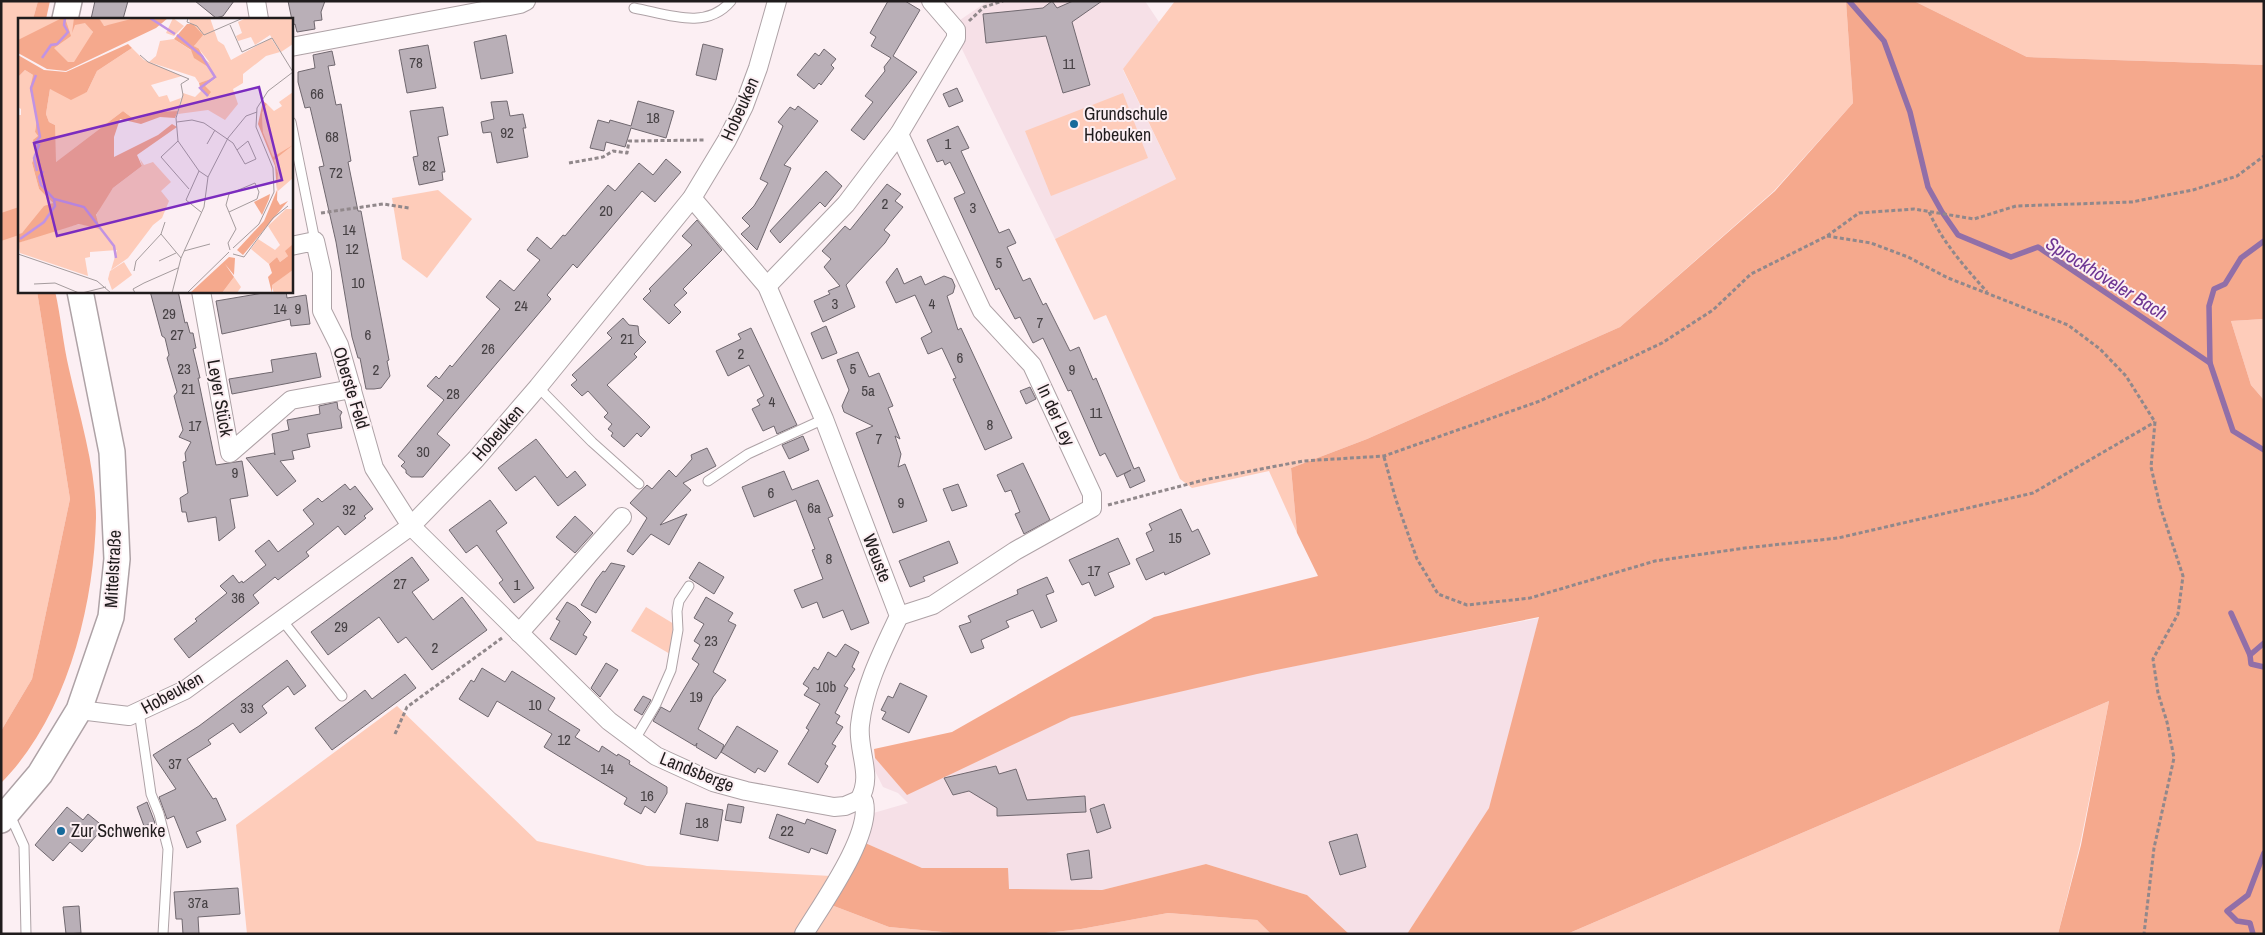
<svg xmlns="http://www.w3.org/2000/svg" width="2265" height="935" viewBox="0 0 2265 935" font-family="'Archivo Narrow',sans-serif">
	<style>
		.built { fill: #f6e0e7 }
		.green { fill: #feccba }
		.forest { fill: #f5a98d }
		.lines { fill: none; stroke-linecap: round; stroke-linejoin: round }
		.stream { stroke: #916fa8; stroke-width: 5.5 }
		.building { fill: #b9afb7; stroke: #70686f }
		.lane-casing { stroke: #aea2a6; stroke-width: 11 }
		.street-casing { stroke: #aea2a6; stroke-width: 20 }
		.secondary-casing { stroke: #aea2a6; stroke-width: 28 }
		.path { stroke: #91888b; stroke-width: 3; stroke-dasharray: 4 2.5; stroke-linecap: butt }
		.lane { stroke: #fff; stroke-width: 9 }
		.street { stroke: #fff; stroke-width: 18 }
		.secondary { stroke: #fff; stroke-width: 25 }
		.poi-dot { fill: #166a9b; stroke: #fceff3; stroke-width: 2 }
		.labels { text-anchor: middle; stroke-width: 4; stroke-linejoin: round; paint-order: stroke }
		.number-label { font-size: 15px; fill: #464144 }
		.street-label { font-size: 18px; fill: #201c1d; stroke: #fceff3 }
		.poi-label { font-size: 18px; fill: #201c1d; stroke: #fceff3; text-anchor: start }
		.water-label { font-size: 19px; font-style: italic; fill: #6d3492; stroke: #fceff3 }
		.inset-river { fill: none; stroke: #c193e3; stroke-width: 2.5 }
		.inset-road { fill: none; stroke: #a49b9d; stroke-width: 1 }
		.view { fill: #7b2cbf; fill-opacity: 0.15; stroke: #7b2cbf; stroke-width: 2.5 }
		.inset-edge { fill: none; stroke: #201c1d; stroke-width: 2.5 }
	</style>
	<rect width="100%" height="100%" fill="#fceff3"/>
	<g class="built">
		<polygon points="988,1 1145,1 1159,22 1123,70 1176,179 1055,239 959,43 960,20"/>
		<polygon points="1539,618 1490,808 1407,934 1349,934 1307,895 1206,864 1102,890 1008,889 1008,868 922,868 863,842 870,814 908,803 898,793 883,787 872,765 875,758 907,794 1070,717 1258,673"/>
	</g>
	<g class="green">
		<polygon points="1,1 38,1 33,19 19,19 19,291 37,291 70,499 32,679 1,731"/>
		<polygon points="1175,1 1846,1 1853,103 1774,191 1620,327 1367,439 1291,468 1297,533 1269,471 1192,488 1180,479 1106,315 1094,320 1055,239 1176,179 1123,69"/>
		<polygon points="1914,1 2264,1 2264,65 2027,57"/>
		<polygon points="1123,93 1148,158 1051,196 1025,131"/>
		<polygon points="438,190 472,219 427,278 402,259 392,198"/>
		<polygon points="2264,319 2264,400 2251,385 2231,321"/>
		<polygon points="646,607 674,624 675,635 670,654 631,631"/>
		<polygon points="2109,701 2080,845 2058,934 1567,934"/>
		<polygon points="397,706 537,841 647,866 831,876 798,934 247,934 236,825"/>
		<polygon points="826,903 889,927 964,934 809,934"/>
		<polygon points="1168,913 1257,920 1271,934 1037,934 1081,929"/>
	</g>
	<g class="forest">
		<polygon points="38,1 50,1 46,19 33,19"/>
		<polygon points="1846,1 1914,1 2027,57 2264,65 2264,319 2231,321 2251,385 2264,400 2264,934 2058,934 2081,845 2109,701 1567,934 1407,934 1489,808 1539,617 1257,674 1071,717 907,795 875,758 874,749 952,732 1154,617 1318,576 1297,533 1291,468 1367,439 1620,327 1775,191 1853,103"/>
		<polygon points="19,207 19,235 1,241 1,213"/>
		<path d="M37,291h18c6,26 8,53 14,78 11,49 27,99 27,149 -2,90 -30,200 -95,265v-52l31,-52 38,-180z"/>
		<polygon points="863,842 922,868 1008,868 1009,889 1102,890 1206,864 1307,895 1349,934 1271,934 1257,920 1168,913 1081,929 1037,934 964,934 889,927 826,903"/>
	</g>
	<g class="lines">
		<g class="stream">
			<polyline points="1849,1 1884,41 1910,112 1928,187 1942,212 1958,235 2011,257 2038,247 2210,363 2233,431 2264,450"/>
			<polyline points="2210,363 2209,306 2214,289 2225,284 2241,258 2264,241"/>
			<polyline points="2231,613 2250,655 2251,664 2264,667"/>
			<polyline points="2250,655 2264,643"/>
			<polyline points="2253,934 2250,923 2237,921 2227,911 2248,895 2264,853"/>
		</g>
	</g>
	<g class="building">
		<polygon points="95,1 128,1 123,19 91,19"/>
		<polygon points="195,1 234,1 223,16 216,18"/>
		<polygon points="288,1 325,1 321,12 322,20 314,21 315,29 297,32 295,24 293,25"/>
		<polygon points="888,1 905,1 920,10 893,56 917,72 864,140 851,130 873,102 865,96 885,71 884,67 891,58 871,46 876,37 870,33"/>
		<polygon points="1052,1 1057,8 1073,1 1102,1 1072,22 1090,85 1063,93 1046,36 986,43 983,14 1043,8"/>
		<polygon points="506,35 513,73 481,79 474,42"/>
		<polygon points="703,44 723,49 716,80 696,75"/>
		<polygon points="428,45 436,88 407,93 399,50"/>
		<polygon points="824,49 836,59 831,65 834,68 821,85 819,83 814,89 797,75 815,53 819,56"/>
		<polygon points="332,51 335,65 328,66 336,105 341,104 351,161 348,162 358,211 361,211 389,360 387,361 390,376 381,388 374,389 366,389 360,358 358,358 352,337 336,242 319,167 324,166 310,107 305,108 298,82 298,72 315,68 313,55"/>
		<polygon points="957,88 963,101 949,107 943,94"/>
		<polygon points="507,101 510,116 523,114 526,128 523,128 528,157 497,163 491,132 483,133 481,122 494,119 491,102"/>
		<polygon points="638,101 674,111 666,138 631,128 625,147 606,142 604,151 590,148 598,120 609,123 610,120 631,126"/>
		<polygon points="798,106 818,121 784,165 791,168 757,250 741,234 750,226 742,218 754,206 768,183 760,179 783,126 778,122 790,107 795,110"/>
		<polygon points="443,107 448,135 438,137 445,172 442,172 443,180 419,185 413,157 418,156 410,111"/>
		<polygon points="958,126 969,148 961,151 999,233 1009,229 1016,243 1007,247 1023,281 1030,278 1043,305 1046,303 1070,351 1079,347 1093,380 1096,378 1134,469 1139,467 1145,481 1130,488 1124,474 1131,470 1117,477 1105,453 1100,456 1071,390 1068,391 1043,338 1033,343 1020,317 1015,319 999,288 996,290 954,198 965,193 950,162 945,165 943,160 937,162 927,140"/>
		<polygon points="666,159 681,172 655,202 642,191 577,268 573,264 547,295 551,299 437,434 450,445 423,477 411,477 406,473 406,470 401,466 405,462 398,456 444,400 427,386 436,376 439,379 450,365 452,367 500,309 486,297 500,280 514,291 540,260 527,250 537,237 551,249 563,235 565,236 608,185 615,191 639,163 653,175"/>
		<polygon points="826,171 842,186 825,207 820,202 780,243 770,231"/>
		<polygon points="887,184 901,194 895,201 903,207 884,230 890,235 885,243 846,285 855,307 823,322 814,301 830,294 828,291 840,286 824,267 831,259 822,251 845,226 850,230"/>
		<polygon points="697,220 722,250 683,289 687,293 674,305 681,312 669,324 643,299 651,291 649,289 692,245 682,236"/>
		<polygon points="897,268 904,284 921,276 925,285 944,276 952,279 955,286 953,293 947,296 958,330 961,328 1012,438 985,450 953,379 956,378 942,348 928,354 921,338 932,332 915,295 896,303 886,282"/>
		<polygon points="150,291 178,291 185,323 187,322 190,333 193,333 196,348 193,349 200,378 198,378 216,465 242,461 248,496 230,499 235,528 219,541 216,517 188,522 186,512 182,512 180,498 188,493 183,462 186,461 185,453 191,442 179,437 183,430 174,396 177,392 167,358 169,355 165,338 162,336"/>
		<polygon points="275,291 286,291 287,298 306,295 310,324 291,326 290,319 222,334 216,301"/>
		<polygon points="623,318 629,325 638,326 639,335 646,342 634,354 637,357 607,385 650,427 641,437 637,433 624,447 611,436 613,433 608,429 612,424 604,417 608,413 588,391 582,396 571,385 577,380 572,375 612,338 607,333"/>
		<polygon points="826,326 837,353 822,359 811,333"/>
		<polygon points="751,328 797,425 777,434 774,426 763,431 752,409 760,405 757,400 764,396 749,365 728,376 716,351 741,339 738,334"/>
		<polygon points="858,352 869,377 879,373 893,406 888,408 900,439 895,436 901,454 898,467 905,464 927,521 893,533 856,433 873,426 844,412 842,406 849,390 837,360"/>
		<polygon points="316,353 321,377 232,394 229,379 273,372 271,360"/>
		<polygon points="1030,387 1036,399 1026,404 1020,391"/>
		<polygon points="337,402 338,409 342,412 340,416 342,428 307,434 310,447 292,451 294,459 280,461 296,481 277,496 246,458 274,453 275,455 272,434 289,430 287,420 320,414 319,406"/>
		<polygon points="803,436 809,450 789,459 782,445"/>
		<polygon points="536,439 567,478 575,471 586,485 558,506 535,476 516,491 498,468"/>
		<polygon points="707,448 716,466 683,483 691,490 660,525 687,514 669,545 651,534 633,555 627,551 647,518 630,503 647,485 652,489 669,470 676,477 692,459 691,455"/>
		<polygon points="1023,463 1050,520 1024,534 1015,514 1020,512 1011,490 1005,492 997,475"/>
		<polygon points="784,471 792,490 818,480 833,516 828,518 869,623 851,630 843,610 823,618 817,602 802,608 794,590 823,579 812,550 815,549 796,500 754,517 742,487"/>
		<polygon points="345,484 350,490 355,486 373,509 364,516 366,518 345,535 338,526 306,552 309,556 278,580 275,577 253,595 259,603 189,658 174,639 197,621 195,619 227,593 220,586 233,575 239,583 242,581 243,583 266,565 255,551 269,540 278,552 314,524 303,510 318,498 322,502"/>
		<polygon points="958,484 967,506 952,511 943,489"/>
		<polygon points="490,500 507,523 496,531 534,588 514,603 499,583 503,580 477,545 466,553 449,530"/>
		<polygon points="1181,509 1192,532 1198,529 1210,554 1165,575 1164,572 1146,580 1136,559 1154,551 1146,533 1152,530 1149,524"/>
		<polygon points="575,516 593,533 575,553 556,537"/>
		<polygon points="1118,538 1130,564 1108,573 1114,587 1095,596 1089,582 1082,585 1069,560"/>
		<polygon points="949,541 958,563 923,577 925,581 910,587 899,561"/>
		<polygon points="412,557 429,580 412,592 433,620 462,597 487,630 432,670 406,637 398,643 379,617 328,655 311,632"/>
		<polygon points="699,562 724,577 714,594 689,578"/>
		<polygon points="611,563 625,566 596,613 581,605 596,580 603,571 605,572"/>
		<polygon points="1047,577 1054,592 1046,595 1057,621 1041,628 1033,610 1006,621 1009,627 981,640 984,648 971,653 959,626 971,622 968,616 1018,594 1017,590"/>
		<polygon points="706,597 733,613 728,621 736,625 713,672 726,680 713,697 698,729 724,745 721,752 737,726 778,751 765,772 758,768 755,773 721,752 716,759 696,747 697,743 695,746 653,721 661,707 670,712 699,664 692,659 700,645 694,641 704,624 694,618"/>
		<polygon points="567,602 576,607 591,622 583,635 587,637 576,655 550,639 560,621 556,619"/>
		<polygon points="845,644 859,652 852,667 855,669 844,686 848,688 835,713 840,716 836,723 843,727 832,744 836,746 825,764 828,766 818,783 788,764 809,730 806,728 820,704 804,695 809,688 803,684 814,667 818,670 828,652 836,657"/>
		<polygon points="287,660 306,686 294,695 288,686 262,706 267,713 240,733 233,723 208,740 211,744 187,759 213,799 216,798 226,820 196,832 201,842 187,848 174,816 167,819 159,797 176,789 153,755 199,726"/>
		<polygon points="606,663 618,670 600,697 591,688"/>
		<polygon points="482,668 505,682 512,671 555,698 548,710 580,730 575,737 599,752 602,746 617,756 618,754 630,761 629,764 667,787 667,793 655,813 645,806 641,814 624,804 627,798 544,747 552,734 497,701 488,717 459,699 471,680 474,682"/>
		<polygon points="405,674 416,688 332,750 315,728 365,690 372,699"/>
		<polygon points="900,683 927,696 909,733 882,719 886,712 881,710 888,696 893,698"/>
		<polygon points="643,696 651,700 642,715 634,710"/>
		<polygon points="996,766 999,774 1016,769 1027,800 1085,796 1086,812 997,816 997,808 969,791 953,795 944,778"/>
		<polygon points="147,802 155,823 144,826 137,807"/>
		<polygon points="686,803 723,810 718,841 680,834"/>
		<polygon points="728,804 744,807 741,823 725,820"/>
		<polygon points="1104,804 1111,828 1097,833 1090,809"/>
		<polygon points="67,807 83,820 88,814 104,827 82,852 70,842 53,861 35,845"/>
		<polygon points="777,814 805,824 807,819 836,830 827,854 811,848 809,853 769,838"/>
		<polygon points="1357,834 1366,867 1340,875 1329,842"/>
		<polygon points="1089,850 1092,878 1071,880 1067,854"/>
		<polygon points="238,888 240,914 198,917 199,934 183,934 182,919 176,919 174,892"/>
		<polygon points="79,906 81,933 66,934 63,907"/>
	</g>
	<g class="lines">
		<defs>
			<g id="lane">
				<path d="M634,8c33,6 72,23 97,-7"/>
				<polyline points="291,122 315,241"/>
				<polyline points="538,387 592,442 639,484"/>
				<polyline points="708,481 748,454 824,419"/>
				<polyline points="282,620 342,696"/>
				<polyline points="139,711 151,794 159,814 168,849 163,934"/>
				<polyline points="634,741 656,704 671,670 678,630 677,611 679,601 689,586"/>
				<polyline points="10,815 24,846 26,934"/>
			</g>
			<g id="street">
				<polyline points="256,1 259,19"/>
				<polyline points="291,47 520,4 526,1"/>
				<path d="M692,198l75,88 57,133 75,197c-16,34 -35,71 -39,109 -3,26 14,51 -1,75"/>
				<polyline points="291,246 315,241 322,272 322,311 339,345 374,468 411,526 609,721 656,756 713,782 746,791 834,807 845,806 859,800"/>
				<polyline points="767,286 846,204 899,134 956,38 956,30 931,1"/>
				<polyline points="201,291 230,453 291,400 352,389"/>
				<polyline points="899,616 933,605 1015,551 1092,508 1092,494 1032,365 982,311 899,134"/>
				<polyline points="519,633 622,517"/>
				<polyline points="79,710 129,716 185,690 411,526 476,459 538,387 692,198 727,140 744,106 758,68 777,1"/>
				<path d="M804,934c18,-30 68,-99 60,-132l-5,-2"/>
			</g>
			<g id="secondary">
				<polyline points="65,19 69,1"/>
				<polyline points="1,820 40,774 79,710 111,617 117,559 112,452 80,291"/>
			</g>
		</defs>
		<use href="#lane" class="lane-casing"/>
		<use href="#street" class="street-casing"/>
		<use href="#secondary" class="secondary-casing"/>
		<g class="path">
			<polyline points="969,21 984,7 1003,1"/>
			<polyline points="569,163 603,157 613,151 627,153 629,141 706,140"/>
			<path d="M1929,212c14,31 36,55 58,80"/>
			<polyline points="321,213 383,204 409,208"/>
			<polyline points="1827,236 1871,243 1908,257 1948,278 2068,325 2100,349 2126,376 2155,422 2151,467 2160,506 2183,576 2178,614 2153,659 2158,693 2167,722 2174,758 2154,848 2144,934"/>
			<polyline points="1384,457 1396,500 1417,559 1438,594 1467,605 1530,598 1655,561 1745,548 1838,538 2033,493 2155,422"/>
			<polyline points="1108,505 1204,480 1303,461 1384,456 1540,401 1662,343 1713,310 1751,274 1827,236 1859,213 1914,209 1974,219 2016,206 2132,202 2193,190 2237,176 2264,156"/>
			<polyline points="395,734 407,707 502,638"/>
		</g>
		<use href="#lane" class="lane"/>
		<use href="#street" class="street"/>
		<use href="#secondary" class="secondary"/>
	</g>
	<g class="poi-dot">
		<circle cx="1074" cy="124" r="5"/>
		<circle cx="61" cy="831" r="5"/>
	</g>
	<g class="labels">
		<g class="number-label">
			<text x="416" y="68">78</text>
			<text x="1069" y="69">11</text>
			<text x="317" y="99">66</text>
			<text x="653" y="123">18</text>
			<text x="507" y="138">92</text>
			<text x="332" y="142">68</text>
			<text x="948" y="149">1</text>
			<text x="429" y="171">82</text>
			<text x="336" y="178">72</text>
			<text x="885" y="209">2</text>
			<text x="973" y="213">3</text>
			<text x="606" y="216">20</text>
			<text x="349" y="235">14</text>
			<text x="352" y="254">12</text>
			<text x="999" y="268">5</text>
			<text x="358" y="288">10</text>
			<text x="835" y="309">3</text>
			<text x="932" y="309">4</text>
			<text x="521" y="311">24</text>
			<text x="280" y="314">14</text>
			<text x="298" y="314">9</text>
			<text x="169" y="319">29</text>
			<text x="1040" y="328">7</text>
			<text x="177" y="340">27</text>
			<text x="368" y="340">6</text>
			<text x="627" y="344">21</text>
			<text x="488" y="354">26</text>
			<text x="741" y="359">2</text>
			<text x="960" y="363">6</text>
			<text x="184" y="374">23</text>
			<text x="853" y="374">5</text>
			<text x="376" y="375">2</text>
			<text x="1072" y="375">9</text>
			<text x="188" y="394">21</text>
			<text x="868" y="396">5a</text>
			<text x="453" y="399">28</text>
			<text x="772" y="407">4</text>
			<text x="1096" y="418">11</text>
			<text x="990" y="430">8</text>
			<text x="195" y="431">17</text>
			<text x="879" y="444">7</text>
			<text x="423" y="457">30</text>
			<text x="235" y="478">9</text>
			<text x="771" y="498">6</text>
			<text x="901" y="508">9</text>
			<text x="814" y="513">6a</text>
			<text x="349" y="515">32</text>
			<text x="1175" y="543">15</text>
			<text x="829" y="564">8</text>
			<text x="1094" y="576">17</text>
			<text x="400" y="589">27</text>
			<text x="517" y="590">1</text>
			<text x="238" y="603">36</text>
			<text x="341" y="632">29</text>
			<text x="711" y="646">23</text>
			<text x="435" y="653">2</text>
			<text x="826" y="692">10b</text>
			<text x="696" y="702">19</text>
			<text x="535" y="710">10</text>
			<text x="247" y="713">33</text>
			<text x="564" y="745">12</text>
			<text x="175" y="769">37</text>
			<text x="607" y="774">14</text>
			<text x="647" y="801">16</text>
			<text x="702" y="828">18</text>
			<text x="787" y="836">22</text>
			<text x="198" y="908">37a</text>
		</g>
		<g class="street-label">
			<text transform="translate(740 109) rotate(-66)" y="6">Hobeuken</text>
			<text transform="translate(351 388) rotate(73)" y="6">Oberste Feld</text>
			<text transform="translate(220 398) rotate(80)" y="6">Leyer Stück</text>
			<text transform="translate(1056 415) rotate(65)" y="6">In der Ley</text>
			<text transform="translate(498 433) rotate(-49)" y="6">Hobeuken</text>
			<text transform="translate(877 558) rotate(69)" y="6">Weuste</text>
			<text transform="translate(113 569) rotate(-87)" y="6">Mittelstraße</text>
			<text transform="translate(172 693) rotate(-29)" y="6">Hobeuken</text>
			<text transform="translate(697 772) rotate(22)" y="6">Landsberge</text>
		</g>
		<g class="poi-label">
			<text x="1084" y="120">Grundschule<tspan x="1084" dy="21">Hobeuken</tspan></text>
			<text x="71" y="837">Zur Schwenke</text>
		</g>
		<g class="water-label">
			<text transform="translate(2107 278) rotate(32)" y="7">Sprockhöveler Bach</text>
		</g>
	</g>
	<g transform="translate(18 18)">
		<rect width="275" height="275" fill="#fceff3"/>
		<path d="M0,0h79l-11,5 7,9 -18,34 -57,-17zM81,0h63l-59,8zM155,0l11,8 -10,10 -8,-3zM171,0h21l8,23 6,4 7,15 40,-22 9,14 -14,4 -23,18v9l-10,6 5,15 -13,16 -17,-10 -30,4 5,-21 12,4 6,-6 4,3v-8l11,-8 -17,5 -4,-6 -46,-15 7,-6 4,-15 14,-2 36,24 -11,-14h-4zM228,0h47v26l-12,8 -11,-17 -15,10 -4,-8 -13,4 -2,-5 6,-3 -4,-11zM114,30l12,12 38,16 -31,9 8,12 8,-2 3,7 11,-4 -3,13 -43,9 -12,-9 -68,52v-38l-6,-3 -3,-8 4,-25 24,7 13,-4 10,-21zM7,52l8,5 -1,20 5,23 -2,14 4,5 -7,26 7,26 14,14 -31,30 -4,1v-119h3v-6l-3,-2v-30zM275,74v86l-15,13v-18l-15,-41 -1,-19 5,-9 7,7 8,-5 -3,-4zM122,141l4,6 9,-3 18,20 -10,9 8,10 -7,17 -9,7 -25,33 -17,12 6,-20 -27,2v5l-5,1 3,18 -68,-23 -2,-10 36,-13 26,-6 20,4 -4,-12 5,-11 12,-17 29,-22zM268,191h7v35l-6,6 1,6 -8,6 -3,-5 -8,7 -18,-15 7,-10 17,11 5,-5 -12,-19zM106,244l8,13 -20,15 -4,-11 2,-8zM275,252v23h-19l-3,-8zM216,259l7,10 -4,6h-15z" fill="#feccba"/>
		<path d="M44,0h3l6,18 -17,12 14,14h6l19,-30 -8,-9 -10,2 -3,8 2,-15h25l5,8 31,-8h33l-12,10 -90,43 -19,-2 -29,-16v-13zM169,6h6l10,11 -9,11 5,3 11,19 -16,-10 -3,-8 -17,-11zM110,26l4,4 -35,23 -10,21 -16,8 -21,-11 -4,25 3,8 6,3 1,37 67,-51 12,9 24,-8 19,-1 -3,7 -15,-1 -19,7 -21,-5 -6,18v20l44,-22 14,-11 5,3 -40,28 5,11 -29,22 -17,27 4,14 -21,-5 -61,19v-9l4,-1 22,-27 9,-3 -14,-14 -7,-26 4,-13 -3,-10 5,-4 -3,-4 2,-14 -7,-29 3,-14 -8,-5 -7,7v-22l26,15 22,2zM199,59l-12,9 6,6 -3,4 -7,-5 -2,-8zM245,83l4,3 -5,9 1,19 10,25 20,-12 -19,15 4,13 -1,27 3,5 8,-4 -45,54 -6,-5 27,-29 13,-31 -2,-24 -17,-42zM252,176l-1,5 -7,16 -8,-13zM275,226v26l-21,15v8l-4,-16 4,-4 -3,-9 8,-7 3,5 8,-6 -3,-5zM211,239l6,1 -1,17 -9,-11 9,13 -12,16h-32z" fill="#f5a98d"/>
		<path class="inset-river" d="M132,0l25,16M159,17l25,21 13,21 -15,11 8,8M24,40l9,-13 6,-1 11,-12 -4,-7 1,-7M18,57l-5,13 9,49 -5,6 4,2 -5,13 3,13M25,153l-4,6 2,8 13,14 30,8 30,39 2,12M2,221l24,-17 11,-16 -1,-6"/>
		<path class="inset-road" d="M170,0l-1,4 10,4 7,9 39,-17M212,7l12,27 30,-14 21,34M122,37l8,7 41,17 -8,5 2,11 -7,23 2,23 21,30 9,6M159,104l15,-2 12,3 29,20 12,21 11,-5 -8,-18 -11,9M160,123l-17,16 28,32M189,126l8,-14M181,153l-13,29 15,12M211,194l28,-13 2,-7 -4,-9 -26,11 -3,11 10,24 -8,14 2,7M147,204l-4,12 20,24M215,230l26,-24 15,-32 -1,-24 -17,-41 1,-19 11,-17 25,-19M166,233l26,-7M0,236l79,27 14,12M215,236l11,3 29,-39 15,-12M141,243l17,-8M116,253l2,-10 25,-27M16,266l21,-1 24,10M64,275l24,-6M117,275l-2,-4 11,-6 34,-15M154,275l9,-35 23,-51 4,-30 20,-39 18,-22 11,-4M169,275l42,-41"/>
		<path class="view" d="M241,69l23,93 -225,56 -23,-93z"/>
		<rect width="275" height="275" class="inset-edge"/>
	</g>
	<rect width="2265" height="935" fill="none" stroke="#201c1d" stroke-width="5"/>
</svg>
